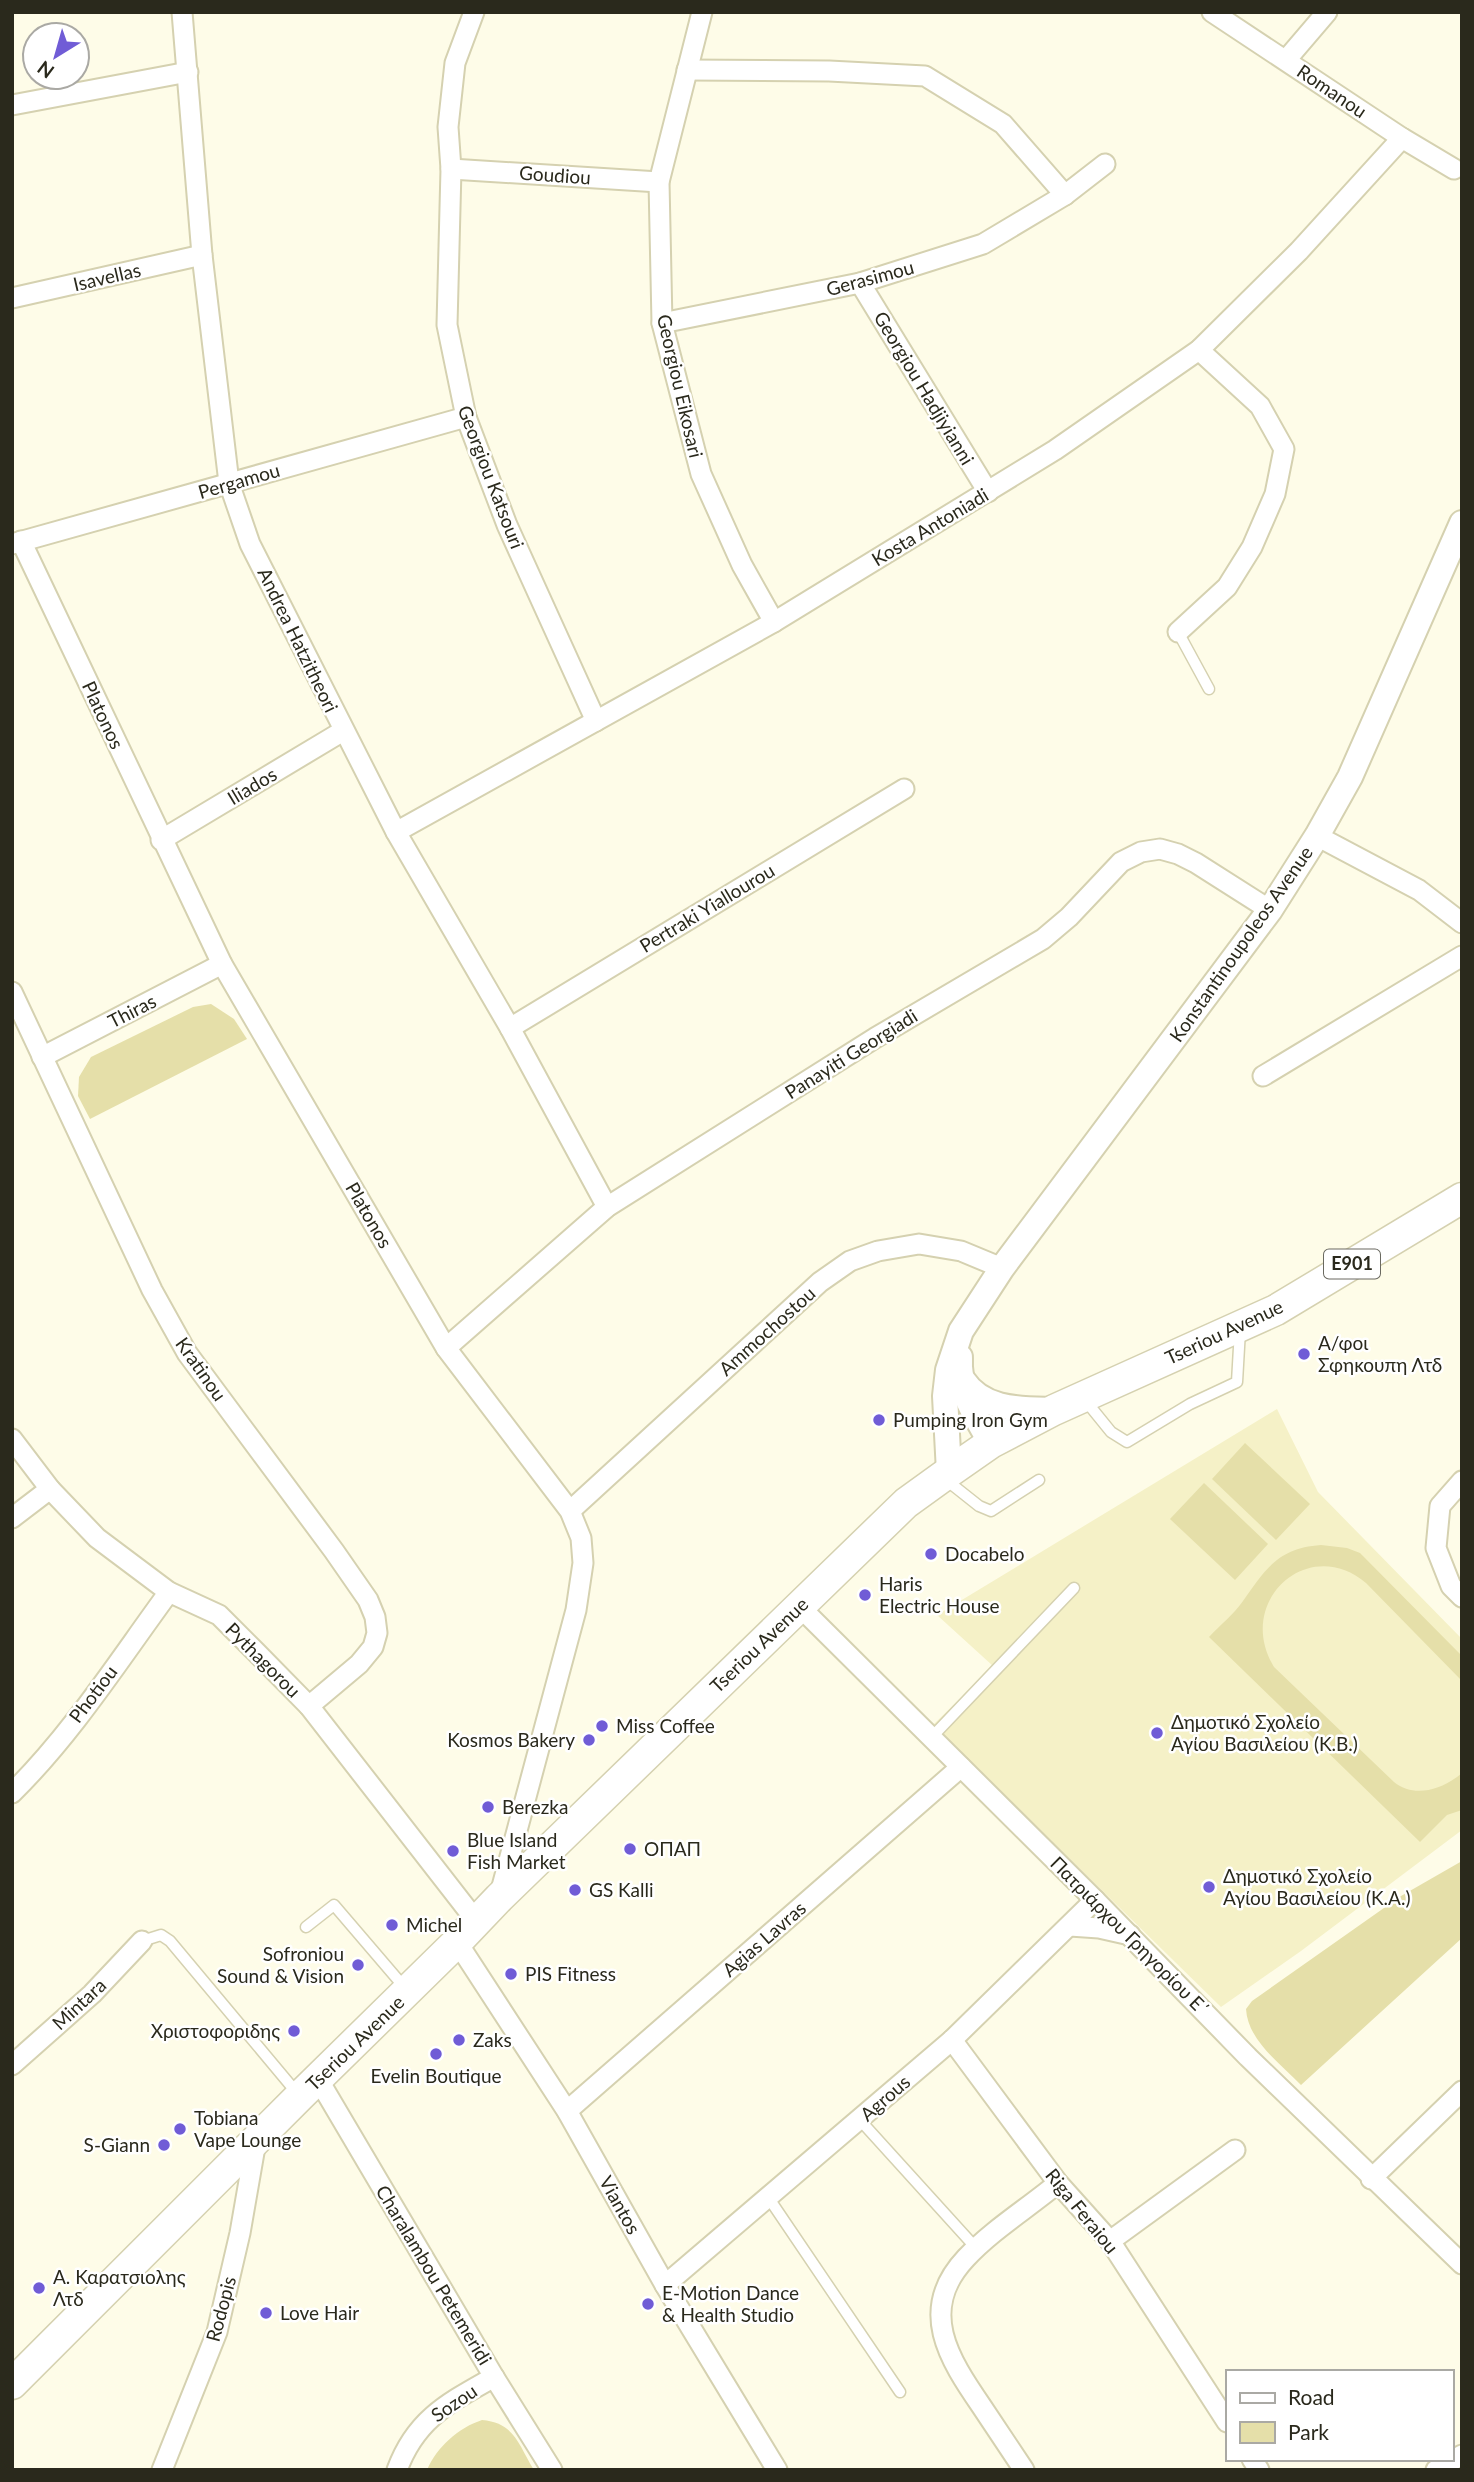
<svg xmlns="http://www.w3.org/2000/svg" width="1474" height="2482" viewBox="0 0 1474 2482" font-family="Lato,sans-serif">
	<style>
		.built { fill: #f5f1c7 }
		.green { fill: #e5dfa9 }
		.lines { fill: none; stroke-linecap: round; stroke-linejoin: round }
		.service-casing { stroke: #d5d1b0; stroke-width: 13 }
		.minor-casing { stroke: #d5d1b0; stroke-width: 23 }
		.tertiary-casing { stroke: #d5d1b0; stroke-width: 28 }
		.primary-casing { stroke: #d5d1b0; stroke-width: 33 }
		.service { stroke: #fff; stroke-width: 10 }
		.minor { stroke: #fff; stroke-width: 19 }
		.tertiary { stroke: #fff; stroke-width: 24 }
		.primary { stroke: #fff; stroke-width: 30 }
		.poi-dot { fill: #705cd6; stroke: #fff; stroke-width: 2.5 }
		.labels { text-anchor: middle; stroke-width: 5; stroke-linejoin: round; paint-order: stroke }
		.shield { fill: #fff; stroke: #6a6960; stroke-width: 2 }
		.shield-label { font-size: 18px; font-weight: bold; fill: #2a291c }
		.street-label { font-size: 19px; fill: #2a291c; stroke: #fff }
		.poi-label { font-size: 19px; fill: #2a291c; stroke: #fff; text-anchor: start }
	</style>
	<rect width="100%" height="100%" fill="#fefce8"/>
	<polygon class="built" points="1277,1409 1318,1492 1462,1639 1462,1830 1301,1951 1221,2007 933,1725 993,1666 937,1615"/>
	<g class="green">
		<polygon points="211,1004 234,1019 247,1039 90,1119 78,1096 79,1077 91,1057 193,1007"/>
		<polygon points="1245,1443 1310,1504 1276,1540 1212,1479"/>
		<polygon points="1204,1483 1268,1544 1235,1580 1170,1519"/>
		<path d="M1321,1545l26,3 13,5 102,103v25l-96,-98c-57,-49 -132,18 -92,84l120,115c21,17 49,7 68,-9v37l-15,5 -27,27 -211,-205c11,-12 25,-23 34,-36 23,-32 35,-53 78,-56z"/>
		<path d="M1462,1861v77l-161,147c-21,-22 -53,-44 -55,-76l6,-8 149,-105z"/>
		<path d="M482,2420c33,3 36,24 52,50h-107c10,-23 31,-42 55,-50z"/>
	</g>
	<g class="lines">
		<defs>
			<g id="service">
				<polyline points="1178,632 1209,689"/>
				<polyline points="1085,1400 1111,1432 1127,1442 1190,1404 1237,1382 1240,1330"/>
				<polyline points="945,1479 979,1506 991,1511 1039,1480"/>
				<polyline points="931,1738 1074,1588"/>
				<polyline points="306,1927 334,1905 405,1988"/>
				<polyline points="142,1941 161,1935 170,1941 297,2093"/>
				<polyline points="859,2119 976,2248"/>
				<polyline points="768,2197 900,2392"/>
			</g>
			<g id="minor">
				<polyline points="182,12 202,255 229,483 250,544 396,832 510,1028 607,1207"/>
				<polyline points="474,12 455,63 448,127 451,169 447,325 466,417 507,525 596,721"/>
				<polyline points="702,12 659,182 662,323 701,474 742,565 774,622"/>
				<polyline points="1212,12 1402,138 1454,169"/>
				<polyline points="1286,60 1327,12"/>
				<polyline points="687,70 829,71 925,76 1003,124 1065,195"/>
				<polyline points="12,105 188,72"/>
				<polyline points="451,169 659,182"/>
				<polyline points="860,283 988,492"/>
				<polyline points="12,298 202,255"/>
				<polyline points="662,323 860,283 983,244 1065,195 1105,164"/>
				<polyline points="21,541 222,964 446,1348 570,1511 581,1538 583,1563 576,1610 500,1894"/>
				<polyline points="12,544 466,417"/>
				<polyline points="1178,632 1227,587 1252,547 1275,494 1284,449 1260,406 1199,350"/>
				<polyline points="396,832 774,622 1055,450 1199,350 1299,251 1402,138"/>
				<polyline points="1317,836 1419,890 1462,923"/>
				<polyline points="161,840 343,731"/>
				<polyline points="12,992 152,1290 187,1353 334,1551 368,1600 375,1617 377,1633 373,1647 359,1664 309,1706"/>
				<polyline points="510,1028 904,789"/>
				<polyline points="42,1057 222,964"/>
				<polyline points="1263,1076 1462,956"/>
				<polyline points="446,1348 607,1207 875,1038 1043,939 1069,917 1121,862 1141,852 1160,849 1178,854 1196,863 1270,910"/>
				<polyline points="12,1439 50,1489 97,1538 169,1592 219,1615 256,1652 309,1706 477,1922"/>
				<polyline points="1462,1481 1440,1506 1436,1548 1451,1586 1462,1597"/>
				<polyline points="570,1511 820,1282 850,1261 878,1251 919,1244 961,1251 1002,1268"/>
				<polyline points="12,1518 50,1489"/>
				<polyline points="799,1606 1095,1900 1248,2057 1462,2264"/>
				<path d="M12,1793c60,-59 107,-133 157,-201"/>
				<polyline points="1070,1926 1099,1928 1130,1935"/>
				<polyline points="457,1942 567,2111 665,2285 777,2470"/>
				<polyline points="952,2040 1058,2183 1110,2241 1227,2422"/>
				<polyline points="12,2065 92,1994 142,1941"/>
				<polyline points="318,2079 494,2377 552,2470"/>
				<polyline points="567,2111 961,1767"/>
				<polyline points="1371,2179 1462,2091"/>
				<polyline points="1110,2241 1235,2150"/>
				<polyline points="665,2285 952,2040 1095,1900"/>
				<polyline points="1252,2459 1259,2470"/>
				<polyline points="162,2470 217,2332 240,2233 256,2141"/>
				<path d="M397,2470c19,-52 53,-68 97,-93"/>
				<path d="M1024,2470c-14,-21 -28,-42 -42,-63 -33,-48 -65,-97 -16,-149 26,-28 62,-50 92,-75"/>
				<polyline points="1436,2470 1462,2455"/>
			</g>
			<g id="tertiary">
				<path d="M960,1357c-2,33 15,58 31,86"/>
				<path d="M963,1380c20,31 59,29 91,30"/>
				<polyline points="949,1472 945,1396 948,1370 961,1331 1002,1268 1270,910 1317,836 1350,777 1462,523"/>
			</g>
			<polyline id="primary" points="12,2384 300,2096 457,1942 499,1898 906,1503 942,1477 991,1443 1054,1410 1276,1310 1462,1198"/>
		</defs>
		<use href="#service" class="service-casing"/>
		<use href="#minor" class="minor-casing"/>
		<use href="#tertiary" class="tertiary-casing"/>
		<use href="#primary" class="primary-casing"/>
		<use href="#service" class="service"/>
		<use href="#minor" class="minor"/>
		<use href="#tertiary" class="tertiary"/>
		<use href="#primary" class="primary"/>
	</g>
	<g class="poi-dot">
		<circle cx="1304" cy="1354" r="7"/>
		<circle cx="879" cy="1420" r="7"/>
		<circle cx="931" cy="1554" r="7"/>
		<circle cx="865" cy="1595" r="7"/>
		<circle cx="602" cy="1726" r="7"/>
		<circle cx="1157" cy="1733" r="7"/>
		<circle cx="589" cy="1740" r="7"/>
		<circle cx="488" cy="1807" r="7"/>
		<circle cx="630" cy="1849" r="7"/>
		<circle cx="453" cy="1851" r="7"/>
		<circle cx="1209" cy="1887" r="7"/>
		<circle cx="575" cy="1890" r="7"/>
		<circle cx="392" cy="1925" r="7"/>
		<circle cx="358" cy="1965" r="7"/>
		<circle cx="511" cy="1974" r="7"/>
		<circle cx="294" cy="2031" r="7"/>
		<circle cx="459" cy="2040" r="7"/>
		<circle cx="436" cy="2054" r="7"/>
		<circle cx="180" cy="2129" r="7"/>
		<circle cx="164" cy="2145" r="7"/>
		<circle cx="39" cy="2288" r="7"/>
		<circle cx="648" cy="2304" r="7"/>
		<circle cx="266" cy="2313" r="7"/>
	</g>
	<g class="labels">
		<rect class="shield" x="1324" y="1249.5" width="56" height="29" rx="5"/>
		<g class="shield-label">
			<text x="1352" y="1270">E901</text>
		</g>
		<g class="street-label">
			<text transform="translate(1332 91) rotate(34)" y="7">Romanou</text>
			<text transform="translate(555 175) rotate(4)" y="7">Goudiou</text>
			<text transform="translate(107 277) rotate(-13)" y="7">Isavellas</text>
			<text transform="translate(870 278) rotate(-15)" y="7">Gerasimou</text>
			<text transform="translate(680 386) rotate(77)" y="7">Georgiou Eikosari</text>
			<text transform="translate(924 388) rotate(59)" y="7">Georgiou Hadjiyianni</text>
			<text transform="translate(491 477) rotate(69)" y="7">Georgiou Katsouri</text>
			<text transform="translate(239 481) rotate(-16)" y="7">Pergamou</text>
			<text transform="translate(930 527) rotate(-31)" y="7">Kosta Antoniadi</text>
			<text transform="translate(298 640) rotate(64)" y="7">Andrea Hatzitheori</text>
			<text transform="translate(103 715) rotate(65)" y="7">Platonos</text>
			<text transform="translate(252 786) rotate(-31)" y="7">Iliados</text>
			<text transform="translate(707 908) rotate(-31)" y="7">Pertraki Yiallourou</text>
			<text transform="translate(1241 944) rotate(-55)" y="7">Konstantinoupoleos Avenue</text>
			<text transform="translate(132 1011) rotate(-27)" y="7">Thiras</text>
			<text transform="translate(851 1054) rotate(-32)" y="7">Panayiti Georgiadi</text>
			<text transform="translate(369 1215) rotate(60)" y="7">Platonos</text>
			<text transform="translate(767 1331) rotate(-42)" y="7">Ammochostou</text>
			<text transform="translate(1224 1332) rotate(-25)" y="7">Tseriou Avenue</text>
			<text transform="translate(201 1369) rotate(55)" y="7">Kratinou</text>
			<text transform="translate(759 1645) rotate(-44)" y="7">Tseriou Avenue</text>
			<text transform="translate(263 1660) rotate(45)" y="7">Pythagorou</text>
			<text transform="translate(93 1694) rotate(-53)" y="7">Photiou</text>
			<text transform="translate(1130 1936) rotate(45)" y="7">Πατριάρχου Γρηγορίου Ε΄</text>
			<text transform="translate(764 1939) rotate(-41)" y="7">Agias Lavras</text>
			<text transform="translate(79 2004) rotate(-43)" y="7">Mintara</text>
			<text transform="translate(355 2043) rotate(-44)" y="7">Tseriou Avenue</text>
			<text transform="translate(885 2098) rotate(-41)" y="7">Agrous</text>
			<text transform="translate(620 2205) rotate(61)" y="7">Viantos</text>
			<text transform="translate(1082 2211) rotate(51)" y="7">Riga Feraiou</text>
			<text transform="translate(434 2275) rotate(59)" y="7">Charalambou Petemeridi</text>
			<text transform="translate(221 2309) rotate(-75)" y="7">Rodopis</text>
			<text transform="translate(454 2403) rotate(-34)" y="7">Sozou</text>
		</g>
		<g class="poi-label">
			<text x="1318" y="1350">Α/φοι<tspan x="1318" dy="22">Σφηκουπη Λτδ</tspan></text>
			<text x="893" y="1427">Pumping Iron Gym</text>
			<text x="945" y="1561">Docabelo</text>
			<text x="879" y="1591">Haris<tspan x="879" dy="22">Electric House</tspan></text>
			<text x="1171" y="1729">Δημοτικό Σχολείο<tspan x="1171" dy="22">Αγίου Βασιλείου (Κ.Β.)</tspan></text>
			<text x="616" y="1733">Miss Coffee</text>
			<text x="575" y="1747" text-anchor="end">Kosmos Bakery</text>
			<text x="502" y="1814">Berezka</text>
			<text x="467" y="1847">Blue Island<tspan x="467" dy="22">Fish Market</tspan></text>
			<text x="644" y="1856">ΟΠΑΠ</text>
			<text x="1223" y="1883">Δημοτικό Σχολείο<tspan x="1223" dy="22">Αγίου Βασιλείου (Κ.Α.)</tspan></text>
			<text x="589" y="1897">GS Kalli</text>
			<text x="406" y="1932">Michel</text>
			<text x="344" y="1961" text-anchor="end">Sofroniou<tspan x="344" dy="22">Sound &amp; Vision</tspan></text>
			<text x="525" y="1981">PIS Fitness</text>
			<text x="280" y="2038" text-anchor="end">Χριστοφοριδης</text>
			<text x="473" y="2047">Zaks</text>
			<text x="436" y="2083" text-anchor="middle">Evelin Boutique</text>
			<text x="194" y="2125">Tobiana<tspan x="194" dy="22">Vape Lounge</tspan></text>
			<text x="150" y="2152" text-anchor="end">S-Giann</text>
			<text x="53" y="2284">Α. Καρατσιολης<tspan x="53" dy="22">Λτδ</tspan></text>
			<text x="662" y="2300">E-Motion Dance<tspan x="662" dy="22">&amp; Health Studio</tspan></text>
			<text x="280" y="2320">Love Hair</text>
		</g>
	</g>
	<rect width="1474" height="2482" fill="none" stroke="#2a291c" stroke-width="28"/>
	<rect x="1226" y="2370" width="228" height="91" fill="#ffffff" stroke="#aaa9a4" stroke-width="2"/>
	<rect x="1240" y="2393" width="35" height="10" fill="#ffffff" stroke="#aaa9a4" stroke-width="2"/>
	<text x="1288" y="2405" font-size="21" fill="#2a291c">Road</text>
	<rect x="1240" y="2422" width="35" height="21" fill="#e5dfa9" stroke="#aaa9a4" stroke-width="2"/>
	<text x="1288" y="2440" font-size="21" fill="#2a291c">Park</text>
	<g transform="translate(56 56) rotate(217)"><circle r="33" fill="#ffffff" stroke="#aaa9a4" stroke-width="2"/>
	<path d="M0-5L12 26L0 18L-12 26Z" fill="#705cd6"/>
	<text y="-10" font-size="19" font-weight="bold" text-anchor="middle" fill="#2a291c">N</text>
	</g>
</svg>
